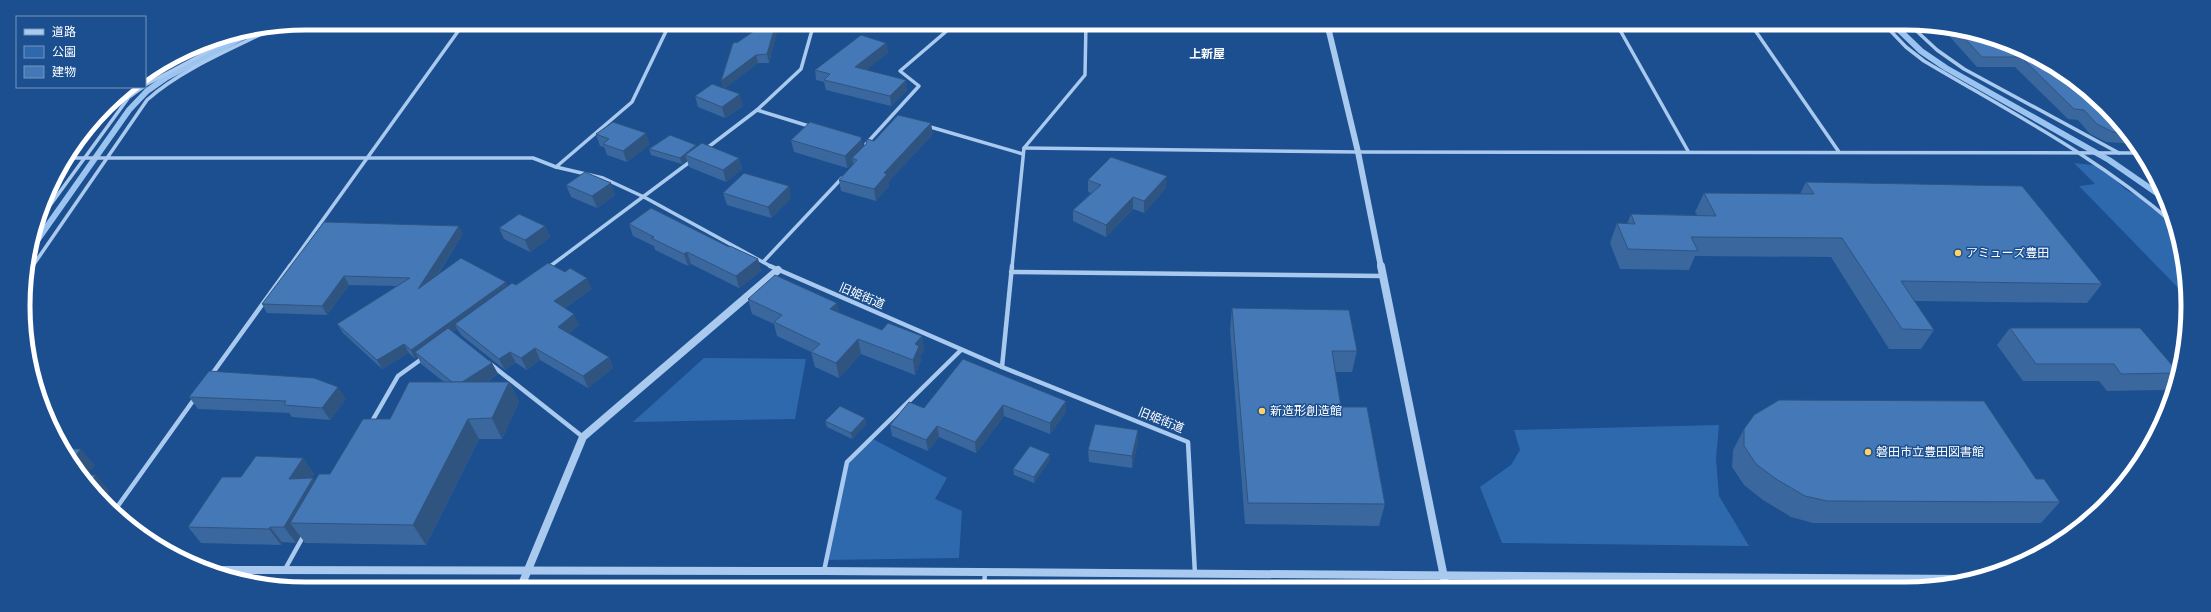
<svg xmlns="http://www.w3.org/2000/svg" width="2211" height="612" viewBox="0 0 2211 612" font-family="Cabin,'Noto Sans JP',sans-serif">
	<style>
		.green { fill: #2e69ad }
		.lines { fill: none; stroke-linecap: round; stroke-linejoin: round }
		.stream { stroke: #9cc4f0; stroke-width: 6 }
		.minor-far1 { stroke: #a9c9ee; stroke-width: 3.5 }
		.minor { stroke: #a9c9ee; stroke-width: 4.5 }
		.tertiary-far1 { stroke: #a9c9ee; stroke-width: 6 }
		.tertiary { stroke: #a9c9ee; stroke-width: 8 }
		.wall { fill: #3a679d }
		.shaded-wall { fill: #305480 }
		.building { fill: #4478b7; stroke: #305480 }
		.poi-dot { fill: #ffd166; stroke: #1b4f8f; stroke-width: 1.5 }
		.labels { text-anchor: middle; stroke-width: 3; stroke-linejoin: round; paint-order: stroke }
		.far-quarter-label { font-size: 12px; font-weight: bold; fill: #fff; stroke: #1b4f8f }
		.poi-label { font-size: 12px; fill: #fff; stroke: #1b4f8f; text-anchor: start }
		.street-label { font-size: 12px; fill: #fff; stroke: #1b4f8f }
		.rim { fill: none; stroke: #fff; stroke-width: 5 }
	</style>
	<rect width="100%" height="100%" fill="#1b4f8f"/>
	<g class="green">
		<polygon points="2074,163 2101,166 2125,189 2159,209 2175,225 2183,251 2187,297 2079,186 2095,184"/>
		<polygon points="704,358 806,359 795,419 633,422"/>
		<polygon points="1719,425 1716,459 1719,496 1749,546 1502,543 1480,487 1511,465 1520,450 1514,430"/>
		<polygon points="871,438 947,478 935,499 962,511 959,558 827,560 847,462"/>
	</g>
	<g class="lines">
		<g class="stream">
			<polyline points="1892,23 1921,51 1946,68 2109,160 2167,200"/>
			<polyline points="29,252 129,110 147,91 167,77 262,27"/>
		</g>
		<g class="minor-far1">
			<polyline points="989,23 1086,24"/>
			<polyline points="1616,23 1688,151"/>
			<polyline points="1750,23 1839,152"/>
			<path d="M1883,23l23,24 18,14c86,51 174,96 250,163"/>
			<polyline points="1908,23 1937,50 1964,69 2119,153"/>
			<polyline points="145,85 252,28"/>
			<polyline points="757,110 812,127"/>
			<polyline points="927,126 1023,154"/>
			<polyline points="866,144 919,86 900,71 956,23"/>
			<polyline points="707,148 757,110 801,69 814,23"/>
			<polyline points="1024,148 1358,152 2143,153"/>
			<polyline points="67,158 533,158 556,167 603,178 644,197 772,267"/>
			<polyline points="556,167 632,102 670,23"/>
			<polyline points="35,226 129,97 143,87"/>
			<polyline points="763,262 842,178"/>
			<path d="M32,267l115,-167c34,-31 89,-53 131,-74"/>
			<polyline points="289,267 464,23"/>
			<polyline points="549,267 691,161"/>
			<polyline points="1012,267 1024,148 1085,75 1086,23"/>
		</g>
		<g class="minor">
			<polyline points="770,266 1002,367 1188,442 1195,574"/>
			<polyline points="547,268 550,266"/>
			<polyline points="1011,272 1383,276"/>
			<polyline points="26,276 33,266"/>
			<polyline points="489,363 583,437"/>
			<polyline points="1002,367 1012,266"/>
			<polyline points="212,374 290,266"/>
			<polyline points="371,423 398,376 423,358"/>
			<polyline points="115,510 195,398"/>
			<polyline points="284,571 304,535"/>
			<polyline points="824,571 847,462 961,350"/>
			<polyline points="1919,579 1924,587"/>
			<polyline points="984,588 985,572"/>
		</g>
		<polyline class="tertiary-far1" points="1327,23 1358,152 1381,267"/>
		<g class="tertiary">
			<polyline points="1381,266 1446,587"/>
			<polyline points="206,570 824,571 1968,579"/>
			<polyline points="520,589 583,437 778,270"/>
		</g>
	</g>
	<g class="wall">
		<polygon points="766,23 779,23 769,63 758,63 725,88 743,106 725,118 698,107 695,96 723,88 738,42"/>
		<polygon points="1943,27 1955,28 2013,44 2105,106 2141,150 2139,150 2134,144 2106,142 2090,134 2078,120 2068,119 2015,67 1977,67 1942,28"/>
		<polygon points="886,43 888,53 866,69 907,90 891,106 826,90 824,82 816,80 815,70"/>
		<polygon points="596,134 650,144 627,162 607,155 604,147 600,146"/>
		<polygon points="933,134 888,182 889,186 876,201 841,191 839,180 853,164 853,162 847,168 794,152 791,140 861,137 863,148 874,141"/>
		<polygon points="696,147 739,158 742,169 726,182 689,167 687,160 682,164 651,155 649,149"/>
		<polygon points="1088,180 1166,188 1144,213 1133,209 1106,237 1073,221 1073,210 1091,193 1088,192"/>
		<polygon points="1806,182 2102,284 2087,303 1914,301 1934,330 1921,349 1889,349 1831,257 1695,256 1689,270 1620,269 1610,243 1617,223 1627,224 1631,214 1697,215 1695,212 1704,193 1800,194"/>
		<polygon points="566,185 615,195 597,208 571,197"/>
		<polygon points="723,193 791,198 771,218 727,205"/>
		<polygon points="629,224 729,247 758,259 761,271 739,288 691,264 688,266 655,250 654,246 633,236"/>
		<polygon points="545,226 550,237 530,252 504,239 499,228"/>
		<polygon points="463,234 437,276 508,286 516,285 592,289 565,308 579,325 569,333 609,357 613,368 588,388 540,360 527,370 516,363 505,370 461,335 457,329 453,332 492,363 498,374 487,382 509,382 519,402 502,439 479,439 426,545 305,543 300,536 296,543 282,542 281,545 201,543 188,527 241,477 303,458 314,474 311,478 315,481 330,474 390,419 444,382 421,364 418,357 415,359 409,353 382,369 343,333 337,324 397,286 349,285 327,315 267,313 262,304"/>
		<polygon points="748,299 837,303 839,313 882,330 922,336 924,351 920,355 921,360 915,375 861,354 839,378 815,367 811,352 777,336 774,324 752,314"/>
		<polygon points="1232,308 1357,351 1352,372 1335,372 1341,407 1385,504 1379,526 1245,524 1230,330"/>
		<polygon points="2010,328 2178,372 2177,376 2164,390 2107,391 2099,381 2023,381 1997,345"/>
		<polygon points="963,359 1066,412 1050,434 1004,416 976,453 939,437 928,451 892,436 890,425 924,408"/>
		<polygon points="189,397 346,399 330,420 292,417 289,413 198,409"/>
		<polygon points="865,418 866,424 852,439 827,427 825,421"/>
		<polygon points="1744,429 2036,479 2060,502 2041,523 1813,523 1791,517 1763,500 1744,485 1732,467 1733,450"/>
		<polygon points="1138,430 1138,442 1132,468 1089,462 1088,450"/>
		<polygon points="1050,454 1050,460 1034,483 1014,475 1013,469"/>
	</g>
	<g class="shaded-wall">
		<polygon points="776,23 779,23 769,63 767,54"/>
		<polygon points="931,23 938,23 932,31"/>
		<polygon points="886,43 888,53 857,77 855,67"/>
		<polygon points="756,55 758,63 723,90 721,81"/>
		<polygon points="906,80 907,90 891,106 890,96"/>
		<polygon points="740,94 743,106 725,118 722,107"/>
		<polygon points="931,123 933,134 888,182 889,186 876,201 874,189 884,173"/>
		<polygon points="646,133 650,144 627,162 623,151"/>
		<polygon points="861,137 863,148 852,158 853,162 847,168 845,156"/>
		<polygon points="696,145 698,151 685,155 687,160 682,164 680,158"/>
		<polygon points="739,158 742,169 726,182 723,170"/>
		<polygon points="1167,176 1166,188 1144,213 1144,201"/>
		<polygon points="611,183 615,195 597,208 592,196"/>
		<polygon points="789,186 791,198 771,218 768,207"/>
		<polygon points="1133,197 1133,209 1106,237 1106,225"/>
		<polygon points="459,226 463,234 423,297 418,289"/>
		<polygon points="545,226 550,237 530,252 525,240"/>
		<polygon points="687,252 691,264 688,266 684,254"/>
		<polygon points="758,259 761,271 739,288 736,276"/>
		<polygon points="344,276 349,285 327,315 322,306"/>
		<polygon points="587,278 592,289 559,312 554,301"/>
		<polygon points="506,282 510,290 455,324 457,329 420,356 415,352 418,357 415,359 411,350"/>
		<polygon points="837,303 840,317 830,309"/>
		<polygon points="574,314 579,325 563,338 558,327"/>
		<polygon points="922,336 924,351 920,355 921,360 915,375 913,360 915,344"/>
		<polygon points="858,339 861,354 839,378 836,363"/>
		<polygon points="404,344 409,353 382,369 377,360"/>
		<polygon points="535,348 540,360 527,370 521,358"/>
		<polygon points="510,352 516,363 505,370 499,359"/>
		<polygon points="609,357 613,368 588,388 583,376"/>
		<polygon points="492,363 498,374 463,397 456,386"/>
		<polygon points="509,382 519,402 502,439 492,418"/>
		<polygon points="338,387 346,399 330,420 322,408"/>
		<polygon points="1066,401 1066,412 1050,434 1050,423"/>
		<polygon points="1003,405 1004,416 976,453 975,442"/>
		<polygon points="865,418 866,424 852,439 851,433"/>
		<polygon points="468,419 479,439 426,545 413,525"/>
		<polygon points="937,426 939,437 928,451 926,440"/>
		<polygon points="1138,430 1138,442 1132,468 1132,456"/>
		<polygon points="81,449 95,465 84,480 81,478 71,462"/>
		<polygon points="1050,454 1050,460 1034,483 1034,477"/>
		<polygon points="303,458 314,474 301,495 289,479"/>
		<polygon points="96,475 110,491 104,499 88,485"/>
		<polygon points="313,478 325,494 290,523 300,536 296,543 284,527"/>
		<polygon points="270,527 282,542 281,545 269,529"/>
	</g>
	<g class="building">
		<polygon points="766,23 776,23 767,54 756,55 721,81 733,43 738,42"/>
		<polygon points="1955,28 1960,28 2013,44 2062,71 2105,106 2128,133 2113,132 2097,124 2084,110 2074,109 2021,57 1982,57"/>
		<polygon points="861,35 886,43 855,67 906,80 890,96 824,80 830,74 815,70"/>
		<polygon points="712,84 740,94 722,107 695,96"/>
		<polygon points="898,115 931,123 884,173 887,174 874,189 839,180 857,160 852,158 866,144 867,139 874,141"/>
		<polygon points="613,122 646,133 623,151 603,144 609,139 596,134"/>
		<polygon points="810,122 861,137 861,140 845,156 791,140"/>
		<polygon points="670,135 696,145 680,158 649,149"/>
		<polygon points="702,143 739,158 723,170 685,155"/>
		<polygon points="1111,157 1167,176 1144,201 1133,197 1106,225 1073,210 1101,185 1088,180"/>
		<polygon points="585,172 611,183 592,196 566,185"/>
		<polygon points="744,173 789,186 768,207 723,193"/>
		<polygon points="1806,182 2022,186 2102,284 1901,281 1934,330 1902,329 1842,238 1691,237 1698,251 1628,249 1617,223 1635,224 1631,214 1716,216 1704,193 1814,194"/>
		<polygon points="651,208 729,247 730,246 758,259 736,276 687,252 684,254 651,238 654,237 629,224"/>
		<polygon points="519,214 545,226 525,240 499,228"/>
		<polygon points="324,222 459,226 418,289 461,258 506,282 411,350 404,344 377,360 337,324 410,278 344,276 322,306 262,304"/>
		<polygon points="548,263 565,272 570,268 587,278 554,301 574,314 558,327 609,357 583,376 535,348 521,358 510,352 499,359 455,324 512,283 516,285"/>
		<polygon points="775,275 837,303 830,309 882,330 888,323 922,336 915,344 919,346 913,360 858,339 836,363 811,352 820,344 774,322 782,315 748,299"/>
		<polygon points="1232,308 1349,310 1357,351 1332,351 1341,407 1367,407 1385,504 1248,503"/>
		<polygon points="448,328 492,363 462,382 452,382 415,352"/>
		<polygon points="2010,328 2140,328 2178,372 2178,373 2121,374 2114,364 2036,364"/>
		<polygon points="963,359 1066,401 1050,423 1003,405 975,442 937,426 926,440 890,425 909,402 924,408"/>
		<polygon points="209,371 314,378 338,387 322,408 284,405 286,401 189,397"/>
		<polygon points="409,382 509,382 492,418 468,419 413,525 290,523 319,474 330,474 363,419 390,419"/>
		<polygon points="1779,400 1984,401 2036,479 2044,479 2060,502 1827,501 1805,496 1776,479 1756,464 1744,446 1744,429 1754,415"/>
		<polygon points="840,406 865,418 851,433 825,421"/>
		<polygon points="1095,424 1138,430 1132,456 1088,450"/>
		<polygon points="1030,446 1050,454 1034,477 1013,469"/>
		<polygon points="63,449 81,449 71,462"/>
		<polygon points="256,456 303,458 289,479 313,478 284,527 270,527 269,529 188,527 222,477 241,477"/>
		<polygon points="80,475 96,475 88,485 81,478"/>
		<polygon points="842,587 862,588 842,588"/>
	</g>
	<g class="poi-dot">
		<circle cx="1958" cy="253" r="4"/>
		<circle cx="1262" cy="411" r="4"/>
		<circle cx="1868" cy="452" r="4"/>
	</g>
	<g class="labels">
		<g class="far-quarter-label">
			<text x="1207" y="58">上新屋</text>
		</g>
		<g class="poi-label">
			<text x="1966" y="257">アミューズ豊田</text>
			<text x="1270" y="415">新造形創造館</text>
			<text x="1876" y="456">磐田市立豊田図書館</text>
		</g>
		<g class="street-label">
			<text transform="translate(862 296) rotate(23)" y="4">旧姫街道</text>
			<text transform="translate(1161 420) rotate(22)" y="4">旧姫街道</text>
		</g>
	</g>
	<path d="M0 0H2211V612H0ZM306 30H1905A276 276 0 0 1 2181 306V306A276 276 0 0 1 1905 582H306A276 276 0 0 1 30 306V306A276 276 0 0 1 306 30Z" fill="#1b4f8f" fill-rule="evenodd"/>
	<path class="rim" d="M306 30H1905A276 276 0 0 1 2181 306V306A276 276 0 0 1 1905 582H306A276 276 0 0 1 30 306V306A276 276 0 0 1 306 30Z"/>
	<rect x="16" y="16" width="130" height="72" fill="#1b4f8f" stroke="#7695bc"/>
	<rect x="24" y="29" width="20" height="6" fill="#a9c9ee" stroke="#7695bc"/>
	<text x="52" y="36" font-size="12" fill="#ffffff">道路</text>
	<rect x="24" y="46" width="20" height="12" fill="#2e69ad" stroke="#7695bc"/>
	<text x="52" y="56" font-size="12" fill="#ffffff">公園</text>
	<rect x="24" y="66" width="20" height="12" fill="#4478b7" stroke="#7695bc"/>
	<text x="52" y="76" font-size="12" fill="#ffffff">建物</text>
</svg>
